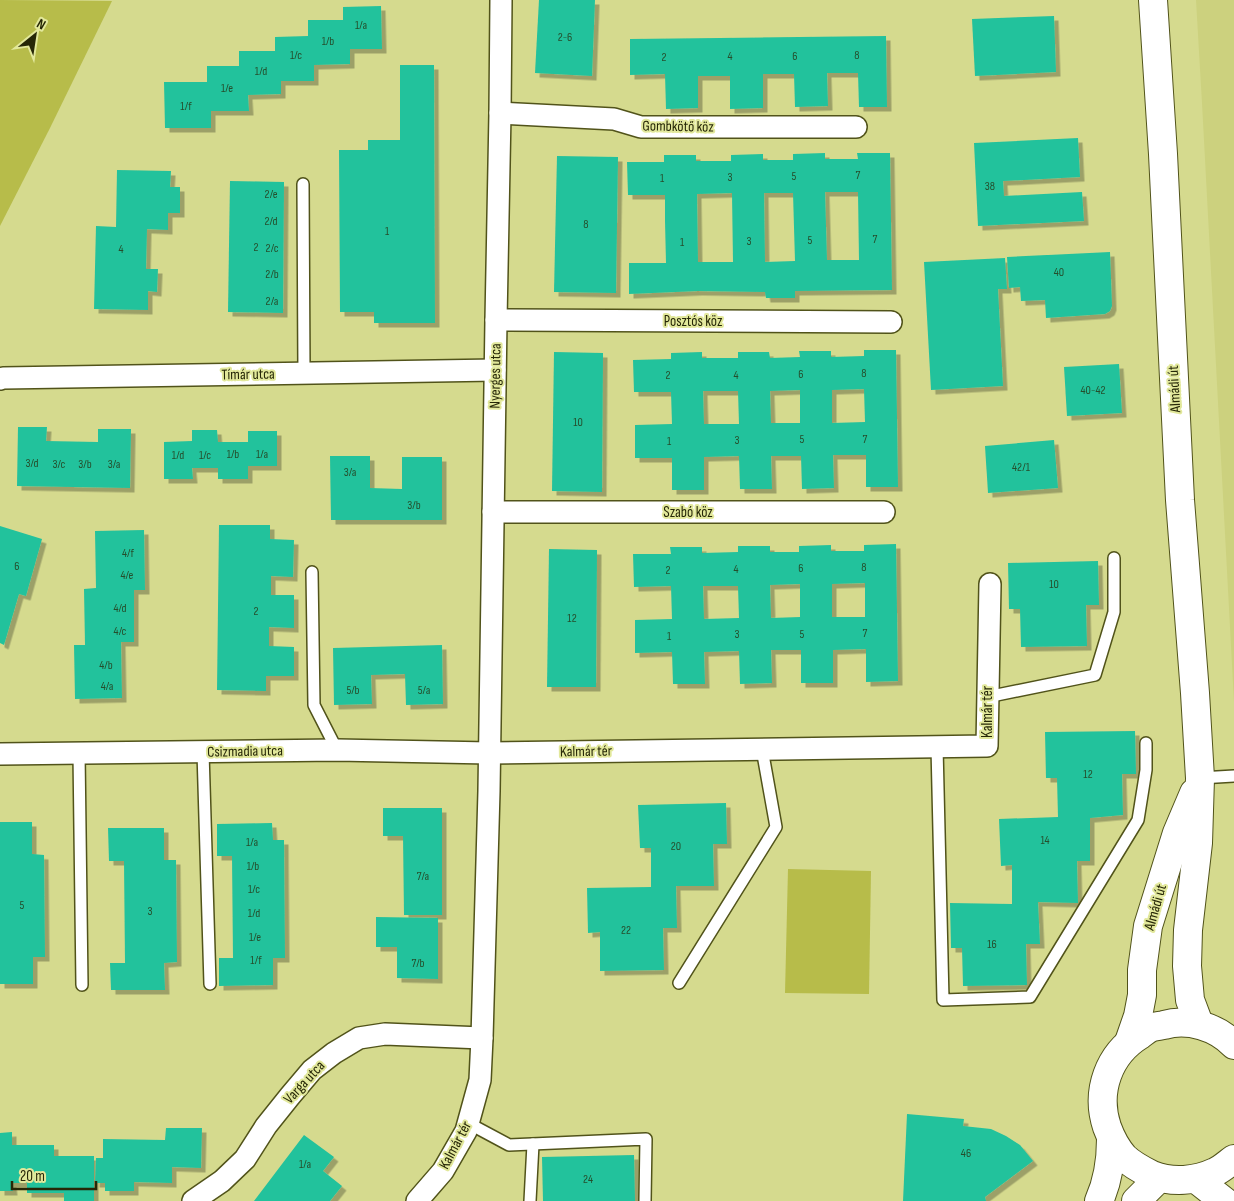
<svg xmlns="http://www.w3.org/2000/svg" width="1234" height="1201" viewBox="0 0 1234 1201" font-family="'Sofia Sans Condensed',sans-serif">
	<style>
		.built { fill: #ccd17e }
		.green { fill: #b7bc4a }
		.building { fill: #22c29c; fill-rule: evenodd; filter: url(#shadow) }
		.lines { fill: none; stroke-linecap: round; stroke-linejoin: round }
		.lane-casing { stroke: #51531a; stroke-width: 14 }
		.street-casing { stroke: #51531a; stroke-width: 24 }
		.secondary-casing { stroke: #51531a; stroke-width: 30 }
		.primary-casing { stroke: #51531a; stroke-width: 30 }
		.lane { stroke: #fff; stroke-width: 11 }
		.street { stroke: #fff; stroke-width: 21 }
		.secondary { stroke: #fff; stroke-width: 28 }
		.primary { stroke: #fff; stroke-width: 28 }
		.labels { text-anchor: middle; stroke-width: 4; stroke-linejoin: round; paint-order: stroke }
		.number-label { font-size: 12px; fill: #254e2c }
		.street-label { font-size: 15px; fill: #262707; stroke: #e2e89b }
	</style>
	<defs>
		<filter id="shadow"><feDropShadow dx="4.5" dy="4.5" stdDeviation="0" flood-color="#0004"/></filter>
	</defs>
	<rect width="100%" height="100%" fill="#d5da8e"/>
	<polygon class="built" points="1196,0 1234,0 1234,702 1202,103"/>
	<g class="green">
		<polygon points="0,0 112,1 50,128 0,226"/>
		<polygon points="788,869 871,871 869,994 785,993"/>
	</g>
	<g class="building">
		<polygon points="539,0 595,0 592,76 535,73"/>
		<polygon points="381,6 382,49 350,49 350,64 314,65 314,81 281,81 281,94 248,95 249,111 211,111 211,128 165,128 164,82 207,82 207,66 239,66 239,51 275,51 275,37 308,36 308,20 343,20 343,7"/>
		<polygon points="1054,16 1056,72 975,76 972,19"/>
		<polygon points="886,36 887,107 859,107 858,73 827,73 828,106 795,107 794,74 763,74 763,108 730,109 730,76 698,76 698,108 666,109 665,74 630,75 630,39"/>
		<polygon points="400,65 434,65 435,323 374,323 374,312 340,312 339,150 368,150 368,140 400,140"/>
		<polygon points="1078,138 1080,177 1003,181 1004,196 1082,192 1084,221 978,226 974,143"/>
		<path d="M825,153v6h33l-1,-6h33l2,137 -97,1v7h-29l-1,-6 -67,-1 -69,3v-31h37l-1,-42v-26h-37l-1,-33h37v-7h32v6h35v-6l32,-1v6h30v-6zM825,192h33l1,68h-32zM732,193l1,69h-35l-1,-68zM764,193h29l2,68 -30,1z"/>
		<polygon points="557,156 618,157 616,293 554,292"/>
		<polygon points="117,170 171,171 170,187 180,187 180,213 168,213 168,230 147,229 146,269 158,269 157,292 148,291 148,310 94,309 96,226 116,227"/>
		<polygon points="230,181 284,182 283,313 228,312"/>
		<polygon points="1110,252 1112,306 1110,311 1105,314 1046,318 1045,300 1021,301 1020,287 1009,288 1007,257"/>
		<polygon points="1005,258 1007,289 998,289 1003,386 931,390 924,262"/>
		<path d="M864,350h32l2,137h-32v-32h-33l1,33 -32,1 -1,-33h-30l1,33h-32l-1,-33 -35,1v33h-32v-32h-37v-33l37,-1 -1,-32h-37l-1,-32 38,-1v-6l31,-1v6h36v-6h31l1,6 30,-1 -1,-6h32v6l33,-1zM864,389l1,33 -33,1v-33zM800,390v33h-29l-1,-32zM703,391h35l1,33h-35z"/>
		<polygon points="554,352 603,353 602,492 552,491"/>
		<polygon points="1119,364 1122,413 1067,416 1064,367"/>
		<polygon points="18,427 47,427 46,441 98,442 98,429 131,429 130,488 17,486"/>
		<polygon points="192,430 217,430 218,442 248,442 248,431 277,431 277,466 248,466 248,479 218,479 218,468 192,468 193,479 164,479 164,442 192,441"/>
		<polygon points="1054,440 1058,488 988,493 985,446"/>
		<polygon points="330,456 370,456 370,488 402,489 402,457 442,457 442,520 331,520"/>
		<polygon points="219,525 270,525 270,539 294,540 293,577 271,576 271,595 294,595 294,628 269,627 269,646 294,647 294,676 266,676 266,691 217,690"/>
		<polygon points="0,526 42,539 26,596 19,594 4,645 0,643"/>
		<polygon points="144,530 145,590 134,590 134,642 121,642 122,698 75,699 74,645 85,645 84,589 96,588 95,531"/>
		<path d="M896,544l2,137 -32,1v-33l-33,1v33h-32v-33h-30l1,33 -32,1 -1,-33 -35,1 1,32h-32l-1,-32 -37,1v-33l37,-1 -1,-33 -37,1 -1,-33h38l-1,-7h32v6l36,-1v-6h32v6h29v-6l32,-1v6h33v-6zM865,583v34h-33v-33zM800,584v33l-29,1 -1,-33zM703,586h35l1,32 -35,1z"/>
		<polygon points="549,549 597,550 596,687 547,687"/>
		<polygon points="1098,561 1099,605 1086,605 1087,646 1021,647 1020,609 1009,609 1008,563"/>
		<polygon points="442,645 443,704 406,705 405,674 371,675 372,704 334,705 333,648"/>
		<polygon points="1135,731 1136,774 1122,774 1123,815 1090,818 1090,861 1077,861 1078,903 1038,902 1040,944 1026,944 1027,985 963,986 962,948 951,948 950,903 1012,904 1012,865 1001,866 999,819 1058,817 1057,778 1046,778 1045,732"/>
		<polygon points="726,803 727,844 713,844 714,886 676,886 677,928 663,928 664,970 600,971 600,932 588,933 587,888 651,887 651,848 640,848 638,805"/>
		<polygon points="383,808 442,808 442,915 404,915 403,836 383,836"/>
		<polygon points="0,822 32,822 32,854 44,855 45,957 33,957 33,984 0,984"/>
		<polygon points="272,823 273,840 284,840 285,958 273,958 273,985 219,986 219,958 233,958 232,856 217,856 217,824"/>
		<polygon points="108,828 164,828 164,860 176,860 177,962 164,963 165,990 111,990 110,963 125,963 124,861 109,861"/>
		<polygon points="376,917 438,918 438,979 397,978 397,947 376,947"/>
		<polygon points="907,1114 964,1119 963,1126 991,1129 1006,1136 1020,1145 1033,1161 985,1197 986,1201 903,1201"/>
		<polygon points="166,1128 202,1128 201,1168 172,1167 172,1183 134,1182 134,1191 105,1191 105,1183 95,1183 96,1158 103,1158 103,1139 165,1140"/>
		<polygon points="12,1132 12,1145 54,1145 54,1156 94,1156 94,1201 64,1201 64,1193 27,1193 27,1183 12,1183 13,1191 0,1191 0,1133"/>
		<polygon points="304,1135 334,1157 323,1171 342,1186 330,1201 254,1201"/>
		<polygon points="634,1155 635,1201 543,1201 542,1157"/>
	</g>
	<g class="lines">
		<defs>
			<g id="lane">
				<polyline points="303,184 304,373"/>
				<polyline points="312,572 314,705 337,750"/>
				<polyline points="987,697 1095,675 1114,612 1114,558"/>
				<polyline points="937,747 943,1000 1030,997 1138,820 1146,770 1146,743"/>
				<polyline points="203,752 210,984"/>
				<polyline points="79,753 82,985"/>
				<polyline points="1200,778 1234,776"/>
				<polyline points="679,983 776,827 762,749"/>
				<polyline points="468,1123 509,1145 646,1139 645,1201"/>
				<polyline points="530,1201 533,1144"/>
			</g>
			<g id="street">
				<polyline points="500,113 614,119 641,127 856,127"/>
				<polyline points="496,320 891,322"/>
				<polyline points="0,379 3,378 495,370"/>
				<polyline points="493,512 884,512"/>
				<polyline points="0,754 337,750 489,753 987,746 990,584"/>
				<polyline points="193,1201 222,1181 245,1159 266,1126 290,1096 312,1070 334,1053 359,1038 385,1034 482,1038"/>
				<polyline points="417,1201 443,1171 466,1131 480,1080 482,1038 489,791 496,320 500,113 501,0"/>
			</g>
			<g id="secondary">
				<polyline points="1153,0 1163,154 1180,500 1195,693 1200,778 1198,843 1188,930 1187,966 1190,1000 1199,1024"/>
				<polyline points="1129,1042 1138,1016 1142,995 1142,970 1148,926 1177,833 1194,793"/>
				<path d="M1234,1045c-17,-18 -46,-27 -70,-20 -4,1 -10,1 -14,3 -4,2 -7,5 -10,7 -31,19 -45,56 -33,92 4,11 9,21 17,30 8,8 18,13 28,18 20,8 44,6 63,-3 7,-3 13,-9 19,-13"/>
				<polyline points="1196,1179 1224,1201"/>
			</g>
			<g id="primary">
				<path d="M1099,1201c9,-20 12,-40 12,-62"/>
				<polyline points="1136,1201 1159,1178"/>
			</g>
		</defs>
		<use href="#lane" class="lane-casing"/>
		<use href="#street" class="street-casing"/>
		<use href="#secondary" class="secondary-casing"/>
		<use href="#primary" class="primary-casing"/>
		<use href="#lane" class="lane"/>
		<use href="#street" class="street"/>
		<use href="#secondary" class="secondary"/>
		<use href="#primary" class="primary"/>
	</g>
	<g class="labels">
		<g class="number-label">
			<text x="361" y="29">1/a</text>
			<text x="565" y="41">2-6</text>
			<text x="328" y="45">1/b</text>
			<text x="296" y="59">1/c</text>
			<text x="857" y="59">8</text>
			<text x="730" y="60">4</text>
			<text x="795" y="60">6</text>
			<text x="664" y="61">2</text>
			<text x="261" y="75">1/d</text>
			<text x="227" y="92">1/e</text>
			<text x="186" y="110">1/f</text>
			<text x="858" y="179">7</text>
			<text x="794" y="180">5</text>
			<text x="730" y="181">3</text>
			<text x="662" y="182">1</text>
			<text x="990" y="190">38</text>
			<text x="271" y="198">2/e</text>
			<text x="271" y="225">2/d</text>
			<text x="586" y="228">8</text>
			<text x="387" y="235">1</text>
			<text x="875" y="243">7</text>
			<text x="810" y="244">5</text>
			<text x="749" y="245">3</text>
			<text x="682" y="246">1</text>
			<text x="256" y="251">2</text>
			<text x="272" y="252">2/c</text>
			<text x="121" y="253">4</text>
			<text x="1059" y="276">40</text>
			<text x="272" y="278">2/b</text>
			<text x="272" y="305">2/a</text>
			<text x="864" y="377">8</text>
			<text x="801" y="378">6</text>
			<text x="668" y="379">2</text>
			<text x="736" y="379">4</text>
			<text x="1093" y="394">40-42</text>
			<text x="578" y="426">10</text>
			<text x="802" y="443">5</text>
			<text x="865" y="443">7</text>
			<text x="737" y="444">3</text>
			<text x="669" y="445">1</text>
			<text x="233" y="458">1/b</text>
			<text x="262" y="458">1/a</text>
			<text x="178" y="459">1/d</text>
			<text x="205" y="459">1/c</text>
			<text x="32" y="467">3/d</text>
			<text x="59" y="468">3/c</text>
			<text x="85" y="468">3/b</text>
			<text x="114" y="468">3/a</text>
			<text x="1021" y="471">42/1</text>
			<text x="350" y="476">3/a</text>
			<text x="414" y="509">3/b</text>
			<text x="128" y="557">4/f</text>
			<text x="17" y="570">6</text>
			<text x="864" y="571">8</text>
			<text x="801" y="572">6</text>
			<text x="736" y="573">4</text>
			<text x="668" y="574">2</text>
			<text x="127" y="579">4/e</text>
			<text x="1054" y="588">10</text>
			<text x="120" y="612">4/d</text>
			<text x="256" y="615">2</text>
			<text x="572" y="622">12</text>
			<text x="120" y="635">4/c</text>
			<text x="865" y="637">7</text>
			<text x="737" y="638">3</text>
			<text x="802" y="638">5</text>
			<text x="669" y="640">1</text>
			<text x="106" y="669">4/b</text>
			<text x="107" y="690">4/a</text>
			<text x="353" y="694">5/b</text>
			<text x="424" y="694">5/a</text>
			<text x="1088" y="778">12</text>
			<text x="1045" y="844">14</text>
			<text x="252" y="846">1/a</text>
			<text x="676" y="850">20</text>
			<text x="253" y="870">1/b</text>
			<text x="423" y="880">7/a</text>
			<text x="254" y="893">1/c</text>
			<text x="22" y="909">5</text>
			<text x="150" y="915">3</text>
			<text x="254" y="917">1/d</text>
			<text x="626" y="934">22</text>
			<text x="255" y="941">1/e</text>
			<text x="992" y="948">16</text>
			<text x="256" y="964">1/f</text>
			<text x="418" y="967">7/b</text>
			<text x="966" y="1157">46</text>
			<text x="305" y="1168">1/a</text>
			<text x="588" y="1183">24</text>
		</g>
		<g class="street-label">
			<text transform="translate(678 126) rotate(1)" y="5">Gombkötő köz</text>
			<text x="693" y="326">Posztós köz</text>
			<text transform="translate(248 374) rotate(-1)" y="5">Tímár utca</text>
			<text transform="translate(495 376) rotate(-89)" y="5">Nyerges utca</text>
			<text transform="translate(1174 389) rotate(-93)" y="5">Almádi út</text>
			<text x="688" y="517">Szabó köz</text>
			<text transform="translate(987 712) rotate(-90)" y="5">Kalmár tér</text>
			<text transform="translate(245 751) rotate(-1)" y="5">Csizmadia utca</text>
			<text transform="translate(586 751) rotate(-1)" y="5">Kalmár tér</text>
			<text transform="translate(1155 907) rotate(-74)" y="5">Almádi út</text>
			<text transform="translate(304 1082) rotate(-47)" y="5">Varga utca</text>
			<text transform="translate(455 1145) rotate(-62)" y="5">Kalmár tér</text>
		</g>
	</g>
	<g transform="translate(35 35) rotate(30)" stroke="#e2e89b" stroke-width="4" paint-order="stroke">
	<path d="M0-4L9 19L0 12L-9 19Z" fill="#262707"/>
	<text y="-8" font-size="14" font-weight="bold" text-anchor="middle" fill="#262707">N</text>
	</g>
	<path d="M12 1181v8h84v-8" fill="none" stroke="#262707" stroke-width="2.5"/>
	<text x="20" y="1181" font-size="15" fill="#262707" stroke="#e2e89b" stroke-width="4" paint-order="stroke">20 m</text>
</svg>
